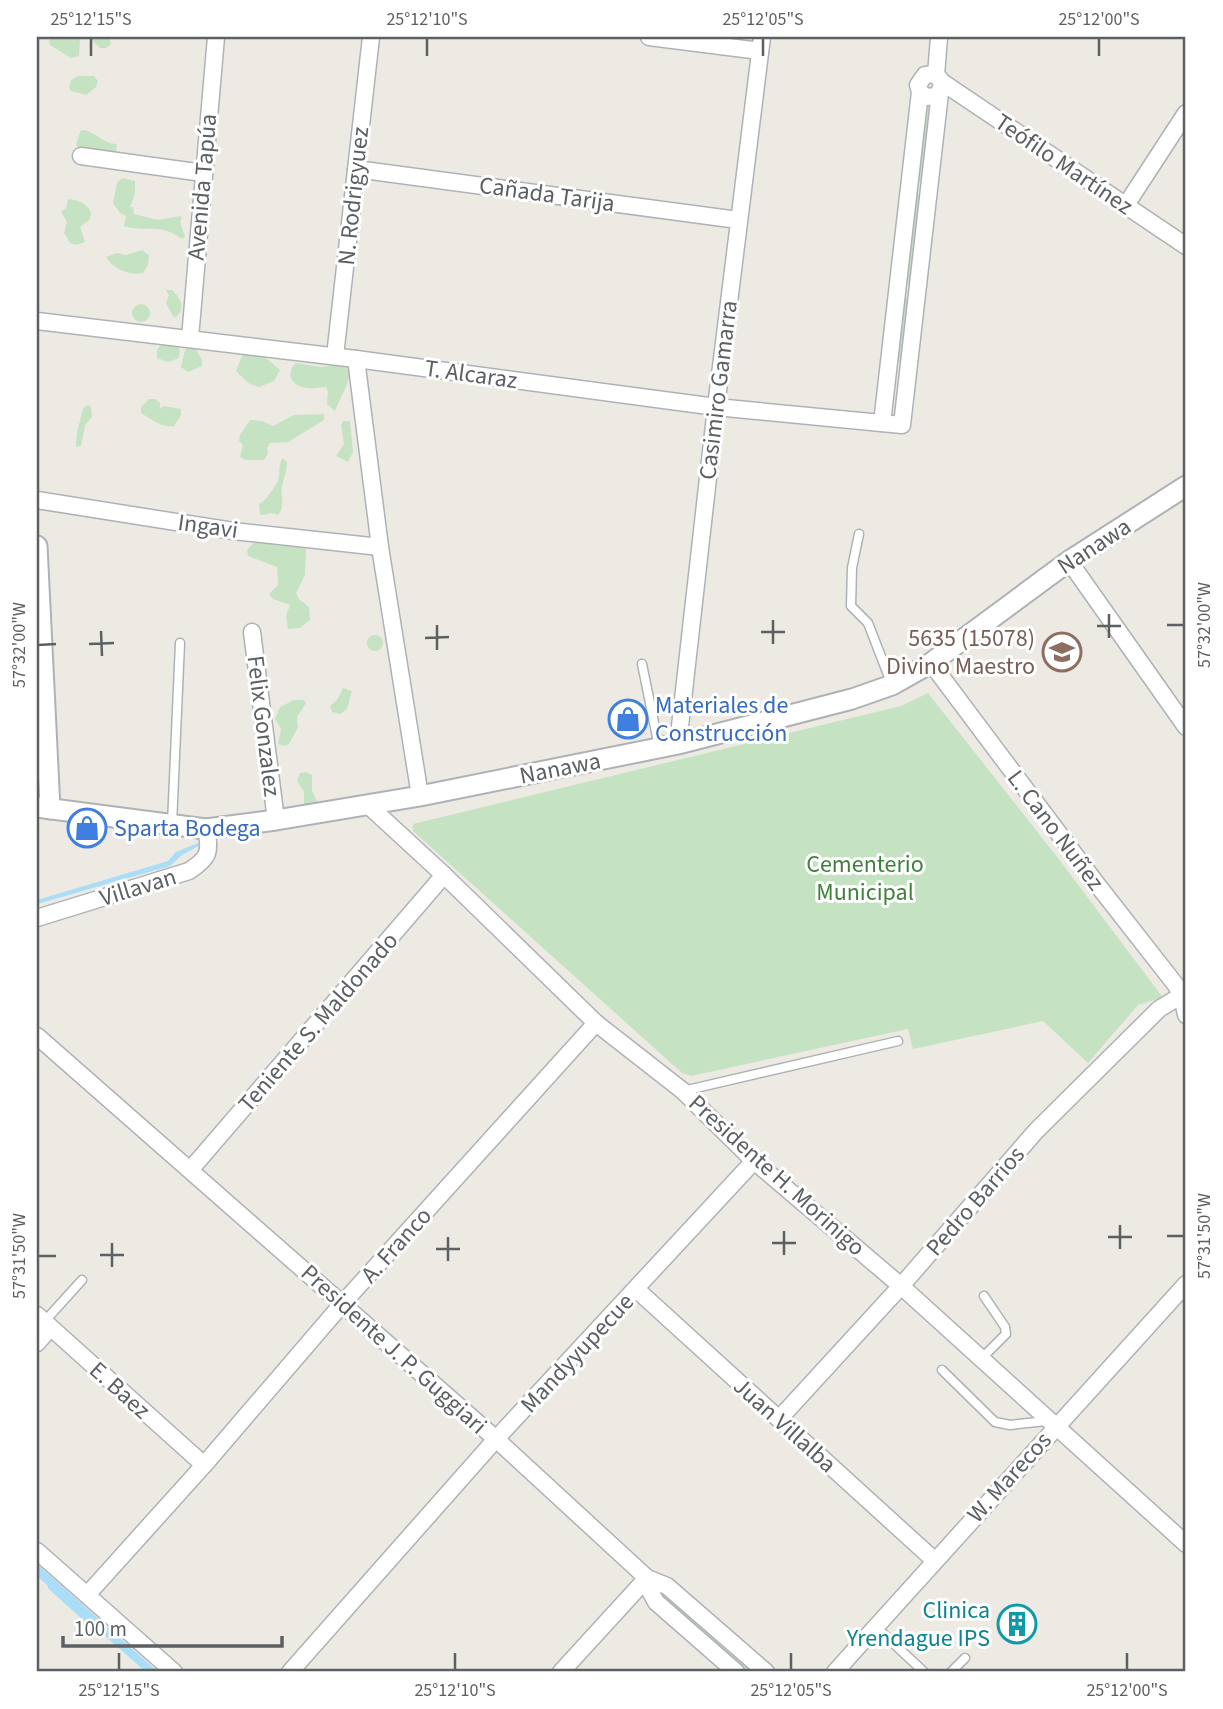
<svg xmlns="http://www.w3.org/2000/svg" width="1223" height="1709" viewBox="0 0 1223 1709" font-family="'Source Sans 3',sans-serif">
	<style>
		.green { fill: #c5e3c2 }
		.water { fill: #a9ddf8 }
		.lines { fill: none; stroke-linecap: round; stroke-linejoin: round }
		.stream { stroke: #a9ddf8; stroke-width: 4.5 }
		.service-casing { stroke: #afb2b5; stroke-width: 11 }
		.minor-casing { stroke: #afb2b5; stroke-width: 19 }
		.tertiary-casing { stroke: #afb2b5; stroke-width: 23 }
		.service { stroke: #fff; stroke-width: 8 }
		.minor { stroke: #fff; stroke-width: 16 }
		.tertiary { stroke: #fff; stroke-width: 19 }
		.ticks { fill: none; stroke: #5c6063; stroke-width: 2.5 }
		.labels { text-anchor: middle; stroke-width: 6; stroke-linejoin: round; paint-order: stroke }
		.street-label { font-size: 24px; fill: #5c6063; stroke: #fff }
		.education-label { font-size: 24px; fill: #785e54; stroke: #fff; text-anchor: end }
		.shop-label { font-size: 24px; fill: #366cbe; stroke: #fff; text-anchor: start }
		.park-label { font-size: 24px; fill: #3f823c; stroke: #fff }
		.culture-label { font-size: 24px; fill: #0d838f; stroke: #fff; text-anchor: end }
		.neatline { fill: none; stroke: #5c6063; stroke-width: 2.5 }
		.ticks-label { font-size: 18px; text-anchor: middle; fill: #5c6063 }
	</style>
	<rect width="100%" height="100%" fill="#edeae4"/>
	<g class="green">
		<polygon points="55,37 109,37 111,44 106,48 100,48 91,39 80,39 79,56 71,58 50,45 49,40"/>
		<polygon points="78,76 94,76 98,81 96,87 86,95 71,91 69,88 71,80"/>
		<polygon points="930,103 922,181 920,183 916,181 924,104"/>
		<path d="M81,130c14,0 21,14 36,14l-1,7 -5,4 -32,-6 -3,-5z"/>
		<path d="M122,178l13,3v13l-5,13h3l1,7 24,6 23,-4 1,3 -2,3 5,15 -3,2c-23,-17 -34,-6 -58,-13l2,-10 -6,-3 -7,-10 4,-20z"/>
		<polygon points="919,194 921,196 911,283 907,283 915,196"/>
		<path d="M68,199c10,1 17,3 23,13l-1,7 -10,8 5,15 -9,3 -6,-2 -6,-10 3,-11 -6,-10 5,-4z"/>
		<path d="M142,250l7,5 -1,10 -5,8c-13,3 -30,-4 -37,-16l11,-4 9,2z"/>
		<path d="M166,290h6c9,8 15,20 2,28l-8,-15 3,-8z"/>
		<polygon points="908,297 902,362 899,362 897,360 903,298"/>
		<circle cx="141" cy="313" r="9"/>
		<polygon points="164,341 176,343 180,351 179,358 168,362 157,358 157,350"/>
		<polygon points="190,347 196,349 202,360 202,366 188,372 181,367 185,350"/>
		<polygon points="257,350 280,370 274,381 259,387 248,383 236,371 244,351"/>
		<path d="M296,363l25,4 18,-3 10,6c3,9 -10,30 -14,41l-8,-7 1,-12 -2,-5c-6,0 -13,2 -19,1 -14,-1 -23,-14 -11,-25z"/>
		<path d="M149,399h6l5,4v6l3,-3 18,3v6l-7,11c-9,3 -24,-7 -33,-13v-6z"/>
		<path d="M88,405l3,2 1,10 -7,8 -4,21 -5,1c0,-16 4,-24 7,-39z"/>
		<polygon points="324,414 324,420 288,442 270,443 267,448 268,454 264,460 246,460 240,457 243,445 239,441 240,435 250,420 262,421 273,426 294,415"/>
		<polygon points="343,421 350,421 353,452 348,462 336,456 344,444 341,425"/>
		<path d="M283,458l4,4c0,9 -3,15 -5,24 -2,11 4,18 -4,29l-6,-2 -9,2 -3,-1 -1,-10c7,-3 15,-16 19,-23 3,-8 -1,-16 5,-23z"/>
		<polygon points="261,540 278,546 296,544 306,549 305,575 296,593 299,599 309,607 310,620 300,628 288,629 286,616 290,605 273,599 269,594 278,585 277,567 248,556 247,550 255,541"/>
		<circle cx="375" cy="643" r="8"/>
		<polygon points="343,688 352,691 347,709 341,714 332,712 330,706 337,700"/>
		<polygon points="928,693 1061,862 1161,995 1161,998 1138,1005 1088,1063 1043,1021 913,1049 908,1029 691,1076 682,1073 413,831 413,824 901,706"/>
		<polygon points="294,700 304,700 306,703 297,717 298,727 289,744 284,746 278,744 281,729 275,719 280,707"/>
		<polygon points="306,772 312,775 312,791 319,805 304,808 304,792 297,781 300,773"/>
		<polygon points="657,1587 755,1672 747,1672 657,1591"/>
	</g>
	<g class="water">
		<polygon points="198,843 199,846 182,855 170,866 37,904 37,900 168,861 176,852"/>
		<polygon points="37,1564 158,1672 146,1672 37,1576"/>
	</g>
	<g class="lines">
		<polyline class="stream" points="50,1587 90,1623"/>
		<defs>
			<g id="service">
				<polyline points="859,534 852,568 851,606 868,623 892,685"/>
				<polyline points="642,664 659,747"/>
				<polyline points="172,824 180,643"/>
				<polyline points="683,1091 898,1041"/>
				<polyline points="44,1322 82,1280"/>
				<polyline points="981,1359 1006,1334 1005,1327 984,1296"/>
				<polyline points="942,1370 995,1422 1010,1425 1046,1421"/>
				<polyline points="876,1627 924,1672"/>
				<polyline points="951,1672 965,1658"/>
			</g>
			<g id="minor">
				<polyline points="649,37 760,51"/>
				<polyline points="936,75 939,37"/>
				<polyline points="942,82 1186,246"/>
				<polyline points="81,156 203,173"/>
				<polyline points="356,169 738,220"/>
				<polyline points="1126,205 1186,113"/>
				<polyline points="37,321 356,359 716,407 902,425 940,93"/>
				<polyline points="190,338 216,37"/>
				<polyline points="335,356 371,37"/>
				<polyline points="356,359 380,547 420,796"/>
				<polyline points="882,423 920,92 918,85 925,75 934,74 940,79 942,86 937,96 926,97 920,92"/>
				<polyline points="37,500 233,531 380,547"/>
				<polyline points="1069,561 1186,727"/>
				<polyline points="252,632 276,820"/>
				<polyline points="931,663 1096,883 1175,984 1182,995 1186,1015"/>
				<polyline points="678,744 716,407 762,37"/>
				<polyline points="368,805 444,875 596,1023 683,1091 754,1161 901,1286 1186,1544"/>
				<path d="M37,918l152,-47c20,-13 22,-19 17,-42"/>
				<polyline points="37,1036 496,1439 647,1578 650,1591 656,1602 736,1672"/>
				<polyline points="191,1169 444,875"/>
				<polyline points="636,1289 934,1560"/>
				<polyline points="37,1315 204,1465"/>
				<polyline points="37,1343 50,1328"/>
				<polyline points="779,1419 901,1286 1036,1131 1159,1009 1182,995"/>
				<polyline points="37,1551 174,1672"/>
				<polyline points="647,1578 667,1586 766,1672"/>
				<polyline points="87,1595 204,1465 343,1303 596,1023"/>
				<polyline points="290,1672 496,1439 754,1161"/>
				<polyline points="561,1672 647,1578"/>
				<polyline points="835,1672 1186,1284"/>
			</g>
			<g id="tertiary">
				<polyline points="37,546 50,809"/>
				<polyline points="37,807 206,829 276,820 420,796 678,744 852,699 892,685 931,663 1069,561 1186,486"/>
			</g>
		</defs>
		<use href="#service" class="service-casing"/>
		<use href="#minor" class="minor-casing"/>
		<use href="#tertiary" class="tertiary-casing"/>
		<use href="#service" class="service"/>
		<use href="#minor" class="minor"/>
		<use href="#tertiary" class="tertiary"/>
	</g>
	<path class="ticks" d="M91,38v18M427,38v18M763,38v18M1099,38v18M1109,614v24M773,620v24M437,625v25M1167,625h17M1097,626h24M101,631l1,25M761,632h24M425,638l24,-1M89,644l25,-1M38,645l18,-1M1120,1225v24M784,1231v24M1167,1236h17M448,1237v24M1108,1237h24M112,1243v24M772,1243h24M436,1249h24M100,1255h24M38,1256h18M119,1653v17M455,1653v17M791,1653v17M1127,1653v17"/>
	<defs>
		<symbol id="school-ring" viewBox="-11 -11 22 22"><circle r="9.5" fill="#fff" stroke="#8d6e63" stroke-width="1.5"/><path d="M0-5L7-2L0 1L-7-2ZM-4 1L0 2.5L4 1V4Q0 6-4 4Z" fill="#8d6e63"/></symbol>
		<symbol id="shop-ring" viewBox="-11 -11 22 22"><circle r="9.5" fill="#fff" stroke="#3f7fe0" stroke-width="1.5"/><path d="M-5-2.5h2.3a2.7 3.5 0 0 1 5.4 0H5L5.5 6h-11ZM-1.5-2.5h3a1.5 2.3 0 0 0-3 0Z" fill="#3f7fe0"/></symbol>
		<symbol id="building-ring" viewBox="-11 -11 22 22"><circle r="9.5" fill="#fff" stroke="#0f9aa8" stroke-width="1.5"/><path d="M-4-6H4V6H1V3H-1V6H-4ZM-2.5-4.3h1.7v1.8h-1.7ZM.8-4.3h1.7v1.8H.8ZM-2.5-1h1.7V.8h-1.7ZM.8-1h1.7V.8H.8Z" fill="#0f9aa8"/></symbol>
	</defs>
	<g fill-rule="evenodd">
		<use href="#school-ring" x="1040" y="630" width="44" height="44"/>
		<use href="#shop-ring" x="606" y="697" width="44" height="44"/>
		<use href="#shop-ring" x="65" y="806" width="44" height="44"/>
		<use href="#building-ring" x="995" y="1602" width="44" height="44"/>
	</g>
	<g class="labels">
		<g class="street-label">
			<text transform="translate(1064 164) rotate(34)" y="8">Teófilo Martínez</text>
			<text transform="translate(202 187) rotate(-85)" y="8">Avenida Tapúa</text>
			<text transform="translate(547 194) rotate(8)" y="8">Cañada Tarija</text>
			<text transform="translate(353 196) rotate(-84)" y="8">N. Rodrigyuez</text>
			<text transform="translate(471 374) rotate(8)" y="8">T. Alcaraz</text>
			<text transform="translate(718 390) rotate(-83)" y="8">Casimiro Gamarra</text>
			<text transform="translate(208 526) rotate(8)" y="8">Ingavi</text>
			<text transform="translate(1094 546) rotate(-33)" y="8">Nanawa</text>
			<text transform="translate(264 726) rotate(83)" y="8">Felix Gonzalez</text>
			<text transform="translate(560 768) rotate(-11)" y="8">Nanawa</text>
			<text transform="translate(1056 830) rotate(53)" y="8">L. Cano Nuñez</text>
			<text transform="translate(138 887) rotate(-17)" y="8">Villavan</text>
			<text transform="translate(318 1022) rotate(-49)" y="8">Teniente S. Maldonado</text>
			<text transform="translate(777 1175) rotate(42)" y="8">Presidente H. Morinigo</text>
			<text transform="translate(975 1201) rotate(-49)" y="8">Pedro Barrios</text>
			<text transform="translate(396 1245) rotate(-48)" y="8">A. Franco</text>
			<text transform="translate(394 1349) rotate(42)" y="8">Presidente J. P. Guggiari</text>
			<text transform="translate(577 1353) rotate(-47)" y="8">Mandyyupecue</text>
			<text transform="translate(120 1390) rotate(42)" y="8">E. Baez</text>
			<text transform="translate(785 1425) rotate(42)" y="8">Juan Villalba</text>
			<text transform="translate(1009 1477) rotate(-48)" y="8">W. Marecos</text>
		</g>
		<g class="education-label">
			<text x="1035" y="646">5635 (15078)<tspan x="1035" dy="28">Divino Maestro</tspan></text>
		</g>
		<g class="shop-label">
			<text x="655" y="713">Materiales de<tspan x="655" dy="28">Construcción</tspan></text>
			<text x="114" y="836">Sparta Bodega</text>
		</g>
		<g class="park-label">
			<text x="865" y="872">Cementerio<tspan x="865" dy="28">Municipal</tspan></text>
		</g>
		<g class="culture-label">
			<text x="990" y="1618">Clinica<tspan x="990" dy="28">Yrendague IPS</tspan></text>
		</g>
	</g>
	<rect width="1223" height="1709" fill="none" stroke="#ffffff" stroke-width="77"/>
	<path d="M63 1636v10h219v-10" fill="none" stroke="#5c6063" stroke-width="3.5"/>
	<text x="74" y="1636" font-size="21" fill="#5c6063" stroke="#ffffff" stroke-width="5" paint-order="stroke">100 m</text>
	<rect x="38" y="38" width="1146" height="1632" class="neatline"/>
	<g class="ticks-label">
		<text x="91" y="25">25°12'15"S</text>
		<text x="427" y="25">25°12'10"S</text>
		<text x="763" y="25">25°12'05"S</text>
		<text x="1099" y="25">25°12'00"S</text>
		<text transform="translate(1204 625) rotate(-90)" y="6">57°32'00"W</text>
		<text transform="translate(19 645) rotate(-90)" y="6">57°32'00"W</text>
		<text transform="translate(1204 1236) rotate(-90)" y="6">57°31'50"W</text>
		<text transform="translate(19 1256) rotate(-90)" y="6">57°31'50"W</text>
		<text x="119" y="1696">25°12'15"S</text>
		<text x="455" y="1696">25°12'10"S</text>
		<text x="791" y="1696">25°12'05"S</text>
		<text x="1127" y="1696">25°12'00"S</text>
	</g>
</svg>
